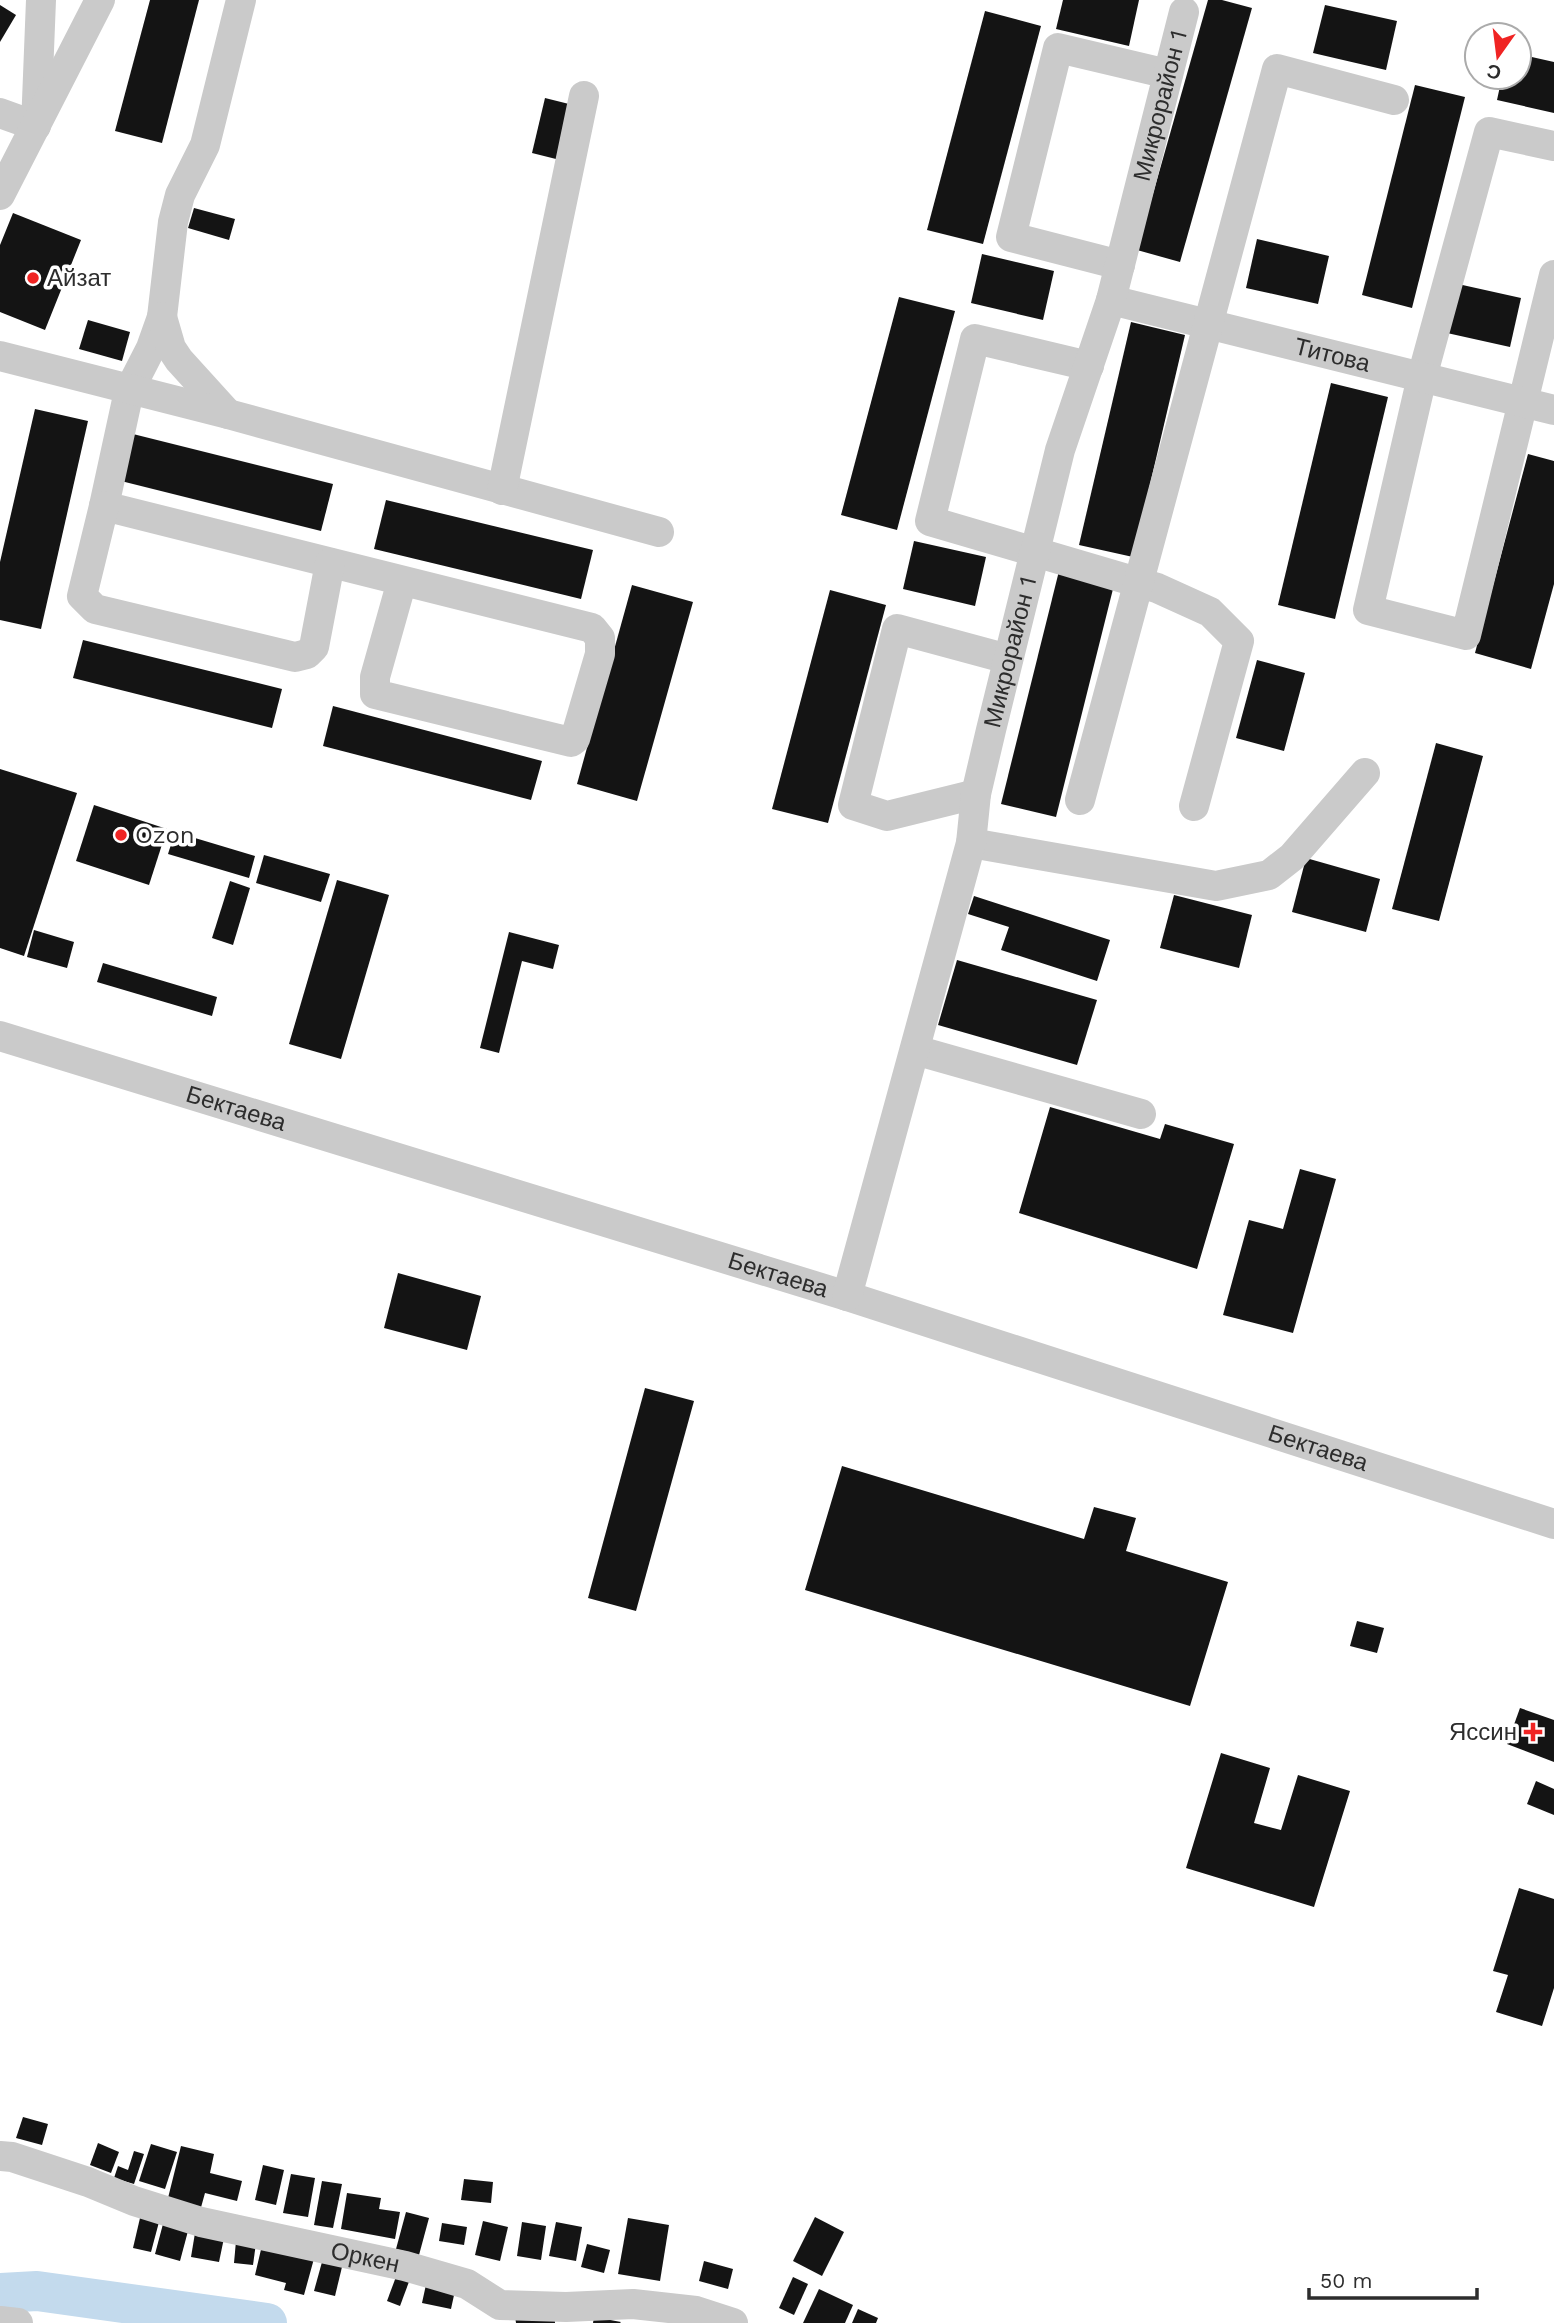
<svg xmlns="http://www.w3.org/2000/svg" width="1554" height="2323" viewBox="0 0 1554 2323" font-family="'Work Sans',sans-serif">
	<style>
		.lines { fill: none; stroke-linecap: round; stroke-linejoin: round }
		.river { stroke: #c3daed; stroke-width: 40 }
		.building { fill: #141414 }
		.minor { stroke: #cacaca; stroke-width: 30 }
		.poi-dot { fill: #f02423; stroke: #fff; stroke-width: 2.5 }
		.labels { text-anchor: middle; stroke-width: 7; stroke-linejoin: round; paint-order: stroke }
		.street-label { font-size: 24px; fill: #2d2d2d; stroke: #fff }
		.poi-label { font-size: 24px; fill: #2d2d2d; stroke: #fff; text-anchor: start }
	</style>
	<rect width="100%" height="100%" fill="#fff"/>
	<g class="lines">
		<polyline class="river" points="0,2293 37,2291 267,2323"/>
	</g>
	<g class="building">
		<polygon points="150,0 199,0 162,143 115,131"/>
		<polygon points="1063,0 1139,0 1129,46 1056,29"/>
		<polygon points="1208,0 1222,0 1252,8 1180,262 1137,250"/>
		<polygon points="0,5 16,15 0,42"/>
		<polygon points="1325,5 1397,21 1386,70 1313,53"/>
		<polygon points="985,11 1041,26 983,244 927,230"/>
		<polygon points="1519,54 1554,62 1554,113 1497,100 1502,77 1519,77"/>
		<polygon points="1415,85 1465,97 1412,308 1362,295"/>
		<polygon points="545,98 573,105 560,160 532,153"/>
		<polygon points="194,208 235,219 229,240 188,228"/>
		<polygon points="13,213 81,240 45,330 0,312 0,245"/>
		<polygon points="1257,239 1329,256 1318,304 1246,288"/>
		<polygon points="982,254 1054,271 1043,320 971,303"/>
		<polygon points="1449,282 1521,298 1510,347 1438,331"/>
		<polygon points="899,297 955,311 897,530 841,515"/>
		<polygon points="88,320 130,332 122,361 79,349"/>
		<polygon points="1131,322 1185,335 1133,557 1079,545"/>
		<polygon points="1331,383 1388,397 1335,619 1278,605"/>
		<polygon points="35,409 88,421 41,629 0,620 0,562"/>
		<polygon points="133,434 333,484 321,531 121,481"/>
		<polygon points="1528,454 1554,461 1554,584 1531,669 1475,653"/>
		<polygon points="386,500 593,550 581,599 374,549"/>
		<polygon points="914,541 986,557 975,606 903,589"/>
		<polygon points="1059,571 1114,585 1056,817 1001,804"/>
		<polygon points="632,585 693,602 637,801 577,784"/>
		<polygon points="830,590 886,605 828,823 772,809"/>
		<polygon points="83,640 282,689 272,728 73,678"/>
		<polygon points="1257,660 1305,673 1284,751 1236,738"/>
		<polygon points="333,706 542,761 531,800 323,746"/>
		<polygon points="1436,743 1483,756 1439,921 1392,909"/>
		<polygon points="0,769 77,793 24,956 0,948"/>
		<polygon points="94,805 167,829 149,885 76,861"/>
		<polygon points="175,832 255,856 249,878 168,854"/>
		<polygon points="264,855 330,874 321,902 256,883"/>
		<polygon points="1306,858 1380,879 1366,932 1292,912"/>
		<polygon points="337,880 389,895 341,1059 289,1044"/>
		<polygon points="230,881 250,888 233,945 212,938"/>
		<polygon points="1174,895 1252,915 1239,968 1160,948"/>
		<polygon points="974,896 1110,940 1097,981 1001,950 1009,927 968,914"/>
		<polygon points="34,930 74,942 67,968 27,957"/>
		<polygon points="509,932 559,945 553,969 522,961 499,1053 480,1048"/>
		<polygon points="957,960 1097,1000 1077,1065 938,1025"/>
		<polygon points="103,963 217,997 212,1016 97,982"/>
		<polygon points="1050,1107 1160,1139 1165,1124 1234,1144 1197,1269 1019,1213"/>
		<polygon points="1300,1169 1336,1179 1293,1333 1223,1315 1249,1220 1283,1229"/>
		<polygon points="398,1273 481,1296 467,1350 384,1328"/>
		<polygon points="645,1388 694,1401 636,1611 588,1598"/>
		<polygon points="842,1466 1084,1539 1094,1507 1136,1518 1126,1551 1228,1582 1190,1706 805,1590"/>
		<polygon points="1357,1621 1384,1628 1377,1653 1350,1646"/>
		<polygon points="1520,1708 1554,1720 1554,1762 1507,1744"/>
		<polygon points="1221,1753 1270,1768 1254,1823 1281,1830 1298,1775 1350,1791 1314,1907 1186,1868"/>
		<polygon points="1536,1781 1554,1789 1554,1815 1527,1804"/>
		<polygon points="1519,1888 1554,1899 1554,1988 1542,2026 1496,2012 1508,1975 1493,1971"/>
		<polygon points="23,2117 48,2124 42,2145 16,2138"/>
		<polygon points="98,2143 119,2152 111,2173 90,2165"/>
		<polygon points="151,2144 177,2152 165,2189 139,2181"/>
		<polygon points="181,2146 214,2154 210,2173 242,2181 237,2201 205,2193 200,2211 167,2202"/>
		<polygon points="134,2151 144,2154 134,2184 114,2178 118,2166 128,2170"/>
		<polygon points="263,2165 284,2170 276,2205 255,2200"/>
		<polygon points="291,2174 315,2178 308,2217 283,2213"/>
		<polygon points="464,2179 493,2182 491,2203 461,2200"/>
		<polygon points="322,2181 342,2184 333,2228 314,2225"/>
		<polygon points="347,2193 381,2198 379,2209 400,2212 395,2239 341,2229"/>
		<polygon points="406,2212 429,2218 419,2255 396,2249"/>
		<polygon points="815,2217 844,2232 822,2276 793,2261"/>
		<polygon points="140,2218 159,2222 151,2252 133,2248"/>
		<polygon points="628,2218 669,2225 660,2281 618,2274"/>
		<polygon points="483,2221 508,2227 500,2261 475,2255"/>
		<polygon points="522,2222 546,2226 541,2260 517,2256"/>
		<polygon points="556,2222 582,2227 576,2261 549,2256"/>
		<polygon points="442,2223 467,2227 464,2245 439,2241"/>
		<polygon points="163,2224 188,2231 180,2261 155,2254"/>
		<polygon points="195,2233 224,2238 219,2262 191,2257"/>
		<polygon points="236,2241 256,2243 253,2265 234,2263"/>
		<polygon points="263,2241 315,2255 304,2295 284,2290 286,2283 255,2275"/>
		<polygon points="587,2244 610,2250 604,2273 581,2267"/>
		<polygon points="704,2261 733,2269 728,2289 699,2281"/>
		<polygon points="322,2262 342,2267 335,2296 314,2291"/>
		<polygon points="397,2274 410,2279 400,2306 387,2301"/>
		<polygon points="793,2277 808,2284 794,2315 779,2308"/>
		<polygon points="427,2280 456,2286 451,2309 422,2303"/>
		<polygon points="819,2289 853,2305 845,2323 803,2323"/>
		<polygon points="858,2309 878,2318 876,2323 852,2323"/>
		<polygon points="554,2312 555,2323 516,2323 515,2316"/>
		<polygon points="594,2317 621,2322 620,2323 593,2323"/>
	</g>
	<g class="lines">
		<g class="minor">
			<polyline points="241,0 205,145 180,195 173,222 162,317 151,348 129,391 104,506 592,628 600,638 600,654 575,739 571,742 375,694 375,677 402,581"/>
			<polyline points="0,113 36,126 41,0"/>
			<polyline points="1554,146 1489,132 1422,377 1368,610 1466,635 1554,275"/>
			<polyline points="0,195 100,0"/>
			<polyline points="1120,265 1011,237 1058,48 1168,74"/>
			<path id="s1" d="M1111,300l443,110"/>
			<polyline points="162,317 171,348 179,360 228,414"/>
			<polyline points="0,356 228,414 659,532"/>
			<polyline points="1089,366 975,339 930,521 1157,588 1210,612 1239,641 1194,806"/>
			<polyline points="502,490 584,96"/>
			<polyline points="104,506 82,596 95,609 295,657 307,654 314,647 330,563"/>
			<polyline points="976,794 887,816 853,805 897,629 1008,659"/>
			<polyline points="1080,800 1277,69 1394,100"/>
			<polyline points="971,843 1216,886 1269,875 1292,857 1365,773"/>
			<path id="s2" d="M0,1036l847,260 707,228"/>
			<polyline points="915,1050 1141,1114"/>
			<path id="s3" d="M847,1296l124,-453 5,-49 15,-64 69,-280 51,-150 73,-288"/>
			<path id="s4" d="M0,2156l12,1 76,25 46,19 67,21 204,44 62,18 33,21 66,2 67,-3 63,7 37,12"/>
			<polyline points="0,2321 18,2323"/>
		</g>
	</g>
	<g class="poi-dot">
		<circle cx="33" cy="278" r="7"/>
		<circle cx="121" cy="835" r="7"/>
		<path d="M1529.5 1721.5h7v7h7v7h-7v7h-7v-7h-7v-7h7z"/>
	</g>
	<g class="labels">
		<g class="street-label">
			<text dy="8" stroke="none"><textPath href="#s3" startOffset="1232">Микрорайон 1</textPath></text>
			<text dy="8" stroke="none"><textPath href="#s1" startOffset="228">Титова</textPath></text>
			<text dy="8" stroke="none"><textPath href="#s3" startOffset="665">Микрорайон 1</textPath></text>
			<text dy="8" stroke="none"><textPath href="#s2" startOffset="247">Бектаева</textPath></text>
			<text dy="8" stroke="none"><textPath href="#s2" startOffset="814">Бектаева</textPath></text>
			<text dy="8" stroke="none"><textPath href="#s2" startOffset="1381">Бектаева</textPath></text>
			<text dy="8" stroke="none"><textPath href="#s4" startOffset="380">Оркен</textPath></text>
		</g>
		<g class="poi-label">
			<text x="47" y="286">Айзат</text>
			<text x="135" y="843">Ozon</text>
			<text x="1517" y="1740" text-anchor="end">Яссин</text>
		</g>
	</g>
	<g transform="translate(1498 56) rotate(194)"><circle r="33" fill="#ffffff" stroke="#ababab" stroke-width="2"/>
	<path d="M0-5L12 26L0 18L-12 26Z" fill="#f02423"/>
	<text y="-10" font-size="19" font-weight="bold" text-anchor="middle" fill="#2d2d2d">С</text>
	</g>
	<path d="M1309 2288v10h168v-10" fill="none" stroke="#2d2d2d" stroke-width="3.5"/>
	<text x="1320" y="2288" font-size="21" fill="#2d2d2d" stroke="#ffffff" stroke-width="5" paint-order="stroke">50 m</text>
</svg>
